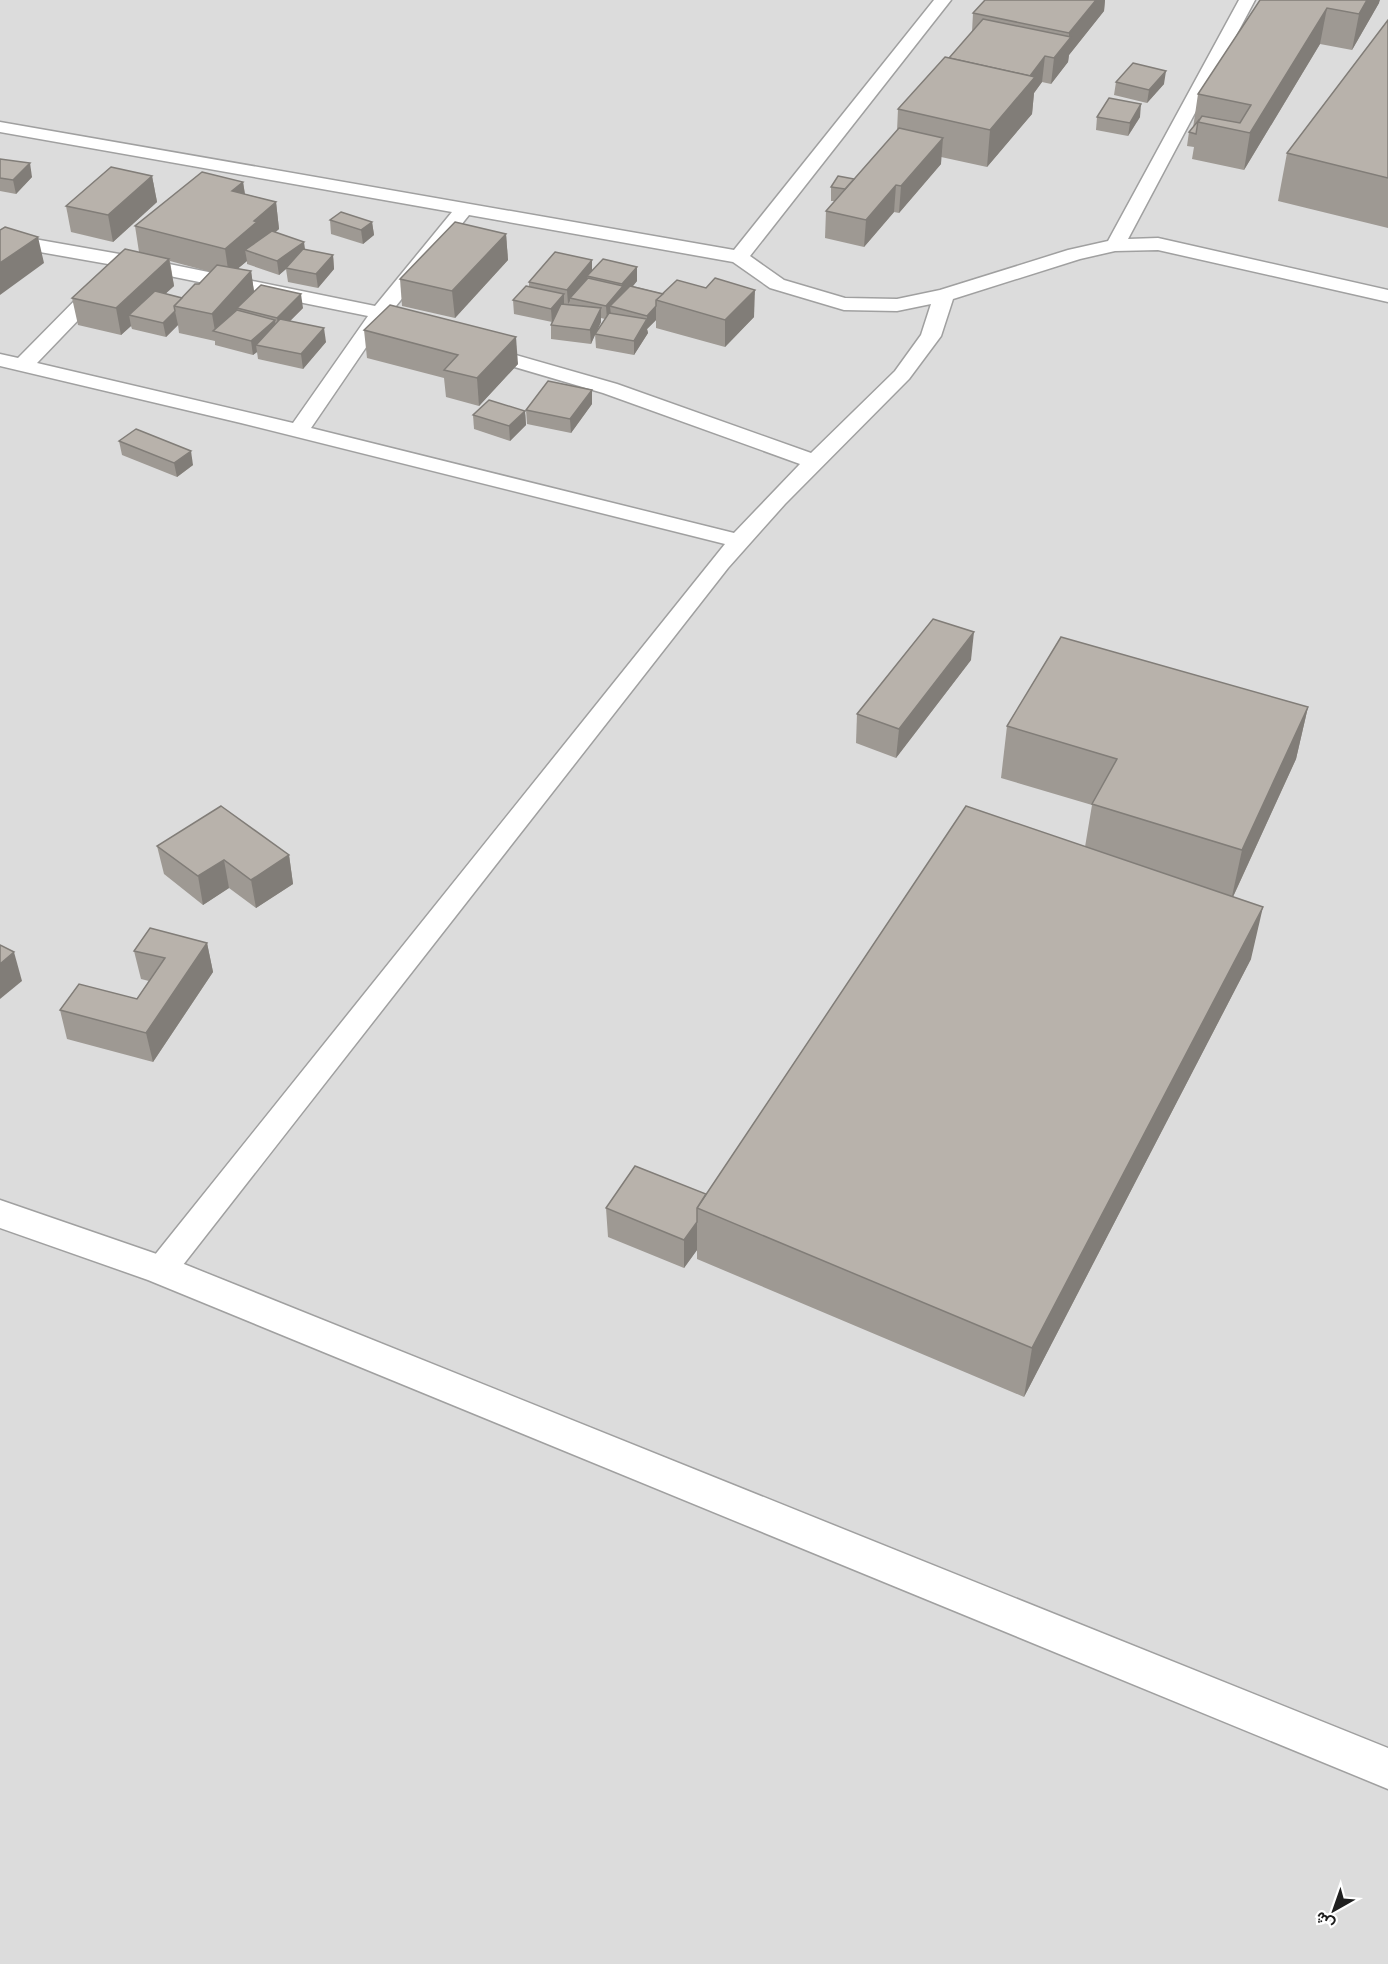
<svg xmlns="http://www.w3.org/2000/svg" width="1388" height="1964" viewBox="0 0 1388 1964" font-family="'Archivo Narrow',Vazirmatn,sans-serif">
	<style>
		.residential { fill: #dcdcdc }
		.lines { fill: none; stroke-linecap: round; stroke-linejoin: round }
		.lane-casing { stroke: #a0a0a0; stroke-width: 3 }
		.street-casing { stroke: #a0a0a0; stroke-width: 3 }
		.lane { fill: #fff; fill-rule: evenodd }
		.street { fill: #fff; fill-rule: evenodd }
		.wall { fill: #9e9993; fill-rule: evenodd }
		.shaded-wall { fill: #817d78 }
		.building { fill: #b8b2ab; stroke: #817d78; stroke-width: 1.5 }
	</style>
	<rect width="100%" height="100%" fill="#efece5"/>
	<rect class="residential" x="0" y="0" width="1388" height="1964"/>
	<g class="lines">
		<defs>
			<path id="lane" d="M934,0h17l-201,256 34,24 61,18 52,1 43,-9 128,-40 40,-9 131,-241h16l-127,239 30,-1 230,52v12l-230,-52 -43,1 -35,8 -127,40 -12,37 -32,43 -124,125 -57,64 -556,711 -11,3 -11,-3 -4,-9 4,-9 575,-717 -484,-121 -241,-57v-12l18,4 75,-76h14l3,4 -3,4 -70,73 256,60 75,-107 -243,-49 -125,-22v-12l125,22 250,51 77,-94 -452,-80v-10l734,128zM469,215l264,47 37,26 74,22 53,1 34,-7 -10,31 -26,36 -84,82 -194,-69 -126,-36h-14l-3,4 3,4 126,37 197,71 -66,69 -423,-105 73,-107 30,11 7,-2 3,-4 -3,-4 -29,-11z"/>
			<polygon id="street" points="0,1200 174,1260 1388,1748 1388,1789 148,1280 0,1228"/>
		</defs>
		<use href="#lane" class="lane-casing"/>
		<use href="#street" class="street-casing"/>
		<use href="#lane" class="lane"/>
		<use href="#street" class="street"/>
	</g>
	<g class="wall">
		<polygon points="985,0 1105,0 1104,11 1069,55 1068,62 1051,84 1042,82 1034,93 1032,114 987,167 941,157 941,164 899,213 894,212 864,247 825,238 826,211 835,201 831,201 831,187 854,179 897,131 898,109 949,58 972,32 973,13"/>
		<polygon points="1260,0 1379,3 1352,50 1320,44 1244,170 1192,159 1194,147 1187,146 1189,132 1193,128 1198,94"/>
		<polygon points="1388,20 1388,228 1278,201 1287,153"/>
		<polygon points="1116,82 1164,84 1147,103 1114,95"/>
		<polygon points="1097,117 1140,117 1128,136 1096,130"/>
		<polygon points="0,159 32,177 16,194 0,191"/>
		<polygon points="152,176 157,202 113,242 71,232 66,206"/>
		<path d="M243,182l2,12 31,8 3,27 -4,3 30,18 28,5 1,14 -16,19 -30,-6 -2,-13 -7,6 -32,-11v-3l-10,8 14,2 3,21 49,16 -13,13 36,21 -23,27 -45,-10 -1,-7 -4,3 -38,-10v-4l-36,-8 -1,-8 -12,12 -34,-8 -1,-3 -10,9 -43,-10 -6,-27 67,-46 -4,-26zM170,261l41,11 -12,12 -17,14 -17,-4 9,-8z"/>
		<polygon points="330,220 372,222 374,235 363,244 331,234"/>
		<polygon points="506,234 508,260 455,318 402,306 400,279"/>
		<path d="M592,271l45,10 -4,5 121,31 -29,30 -69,-19v-8l-9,9 1,4 -14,22 -38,-7 -1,-14 -4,10 -40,-5v-14l1,-3 -38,-8 -1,-14 16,-13v-5zM601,318l4,1 -9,14 5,-11z"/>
		<polygon points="364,330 518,364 479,406 446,397 444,378 367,358"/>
		<polygon points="592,404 571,433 527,424 526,410"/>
		<polygon points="525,411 526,425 510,441 474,429 473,415"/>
		<polygon points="119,441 193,465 177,477 122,455"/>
		<polygon points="971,660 896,758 856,743 857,714"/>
		<polygon points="1308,707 1296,759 1233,897 1251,959 1024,1397 697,1259 697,1250 684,1268 608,1237 606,1208 706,1194 1085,847 1092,805 1001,778 1007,726"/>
		<polygon points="157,846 289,855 293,884 256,908 229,888 203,905 164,874"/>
		<polygon points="207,943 213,972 153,1062 67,1039 60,1010 137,999 149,981 141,979 134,951"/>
	</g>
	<g class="shaded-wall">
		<polygon points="1096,0 1105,0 1104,11 1069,55 1068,62 1051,84 1054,58 1069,40 1069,33"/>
		<polygon points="1367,0 1380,0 1379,3 1352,50 1359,14"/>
		<polygon points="1327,8 1320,44 1244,170 1250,133"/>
		<polygon points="1045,56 1042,82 1034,93 1032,114 987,167 990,130 1027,80"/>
		<polygon points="1166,71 1164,84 1147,103 1149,90"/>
		<polygon points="1141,104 1140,117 1128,136 1130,123"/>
		<polygon points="943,138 941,164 899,213 901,186"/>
		<polygon points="30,163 32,177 16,194 13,180"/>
		<polygon points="152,176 157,202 113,242 108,215"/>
		<polygon points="243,182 247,209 232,191"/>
		<polygon points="896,185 894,212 864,247 866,220"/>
		<polygon points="276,202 279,229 261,245 245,250 247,261 229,276 225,249 254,221"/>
		<polygon points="372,222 374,235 363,244 361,230"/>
		<polygon points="506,234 508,260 455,318 452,291"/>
		<polygon points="38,237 44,263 0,295 0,263"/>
		<polygon points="304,242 306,256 286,268 286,269 279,275 277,261"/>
		<polygon points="333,255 334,269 318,288 316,274"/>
		<polygon points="169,259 174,286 140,317 129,315 131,326 121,335 116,308"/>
		<polygon points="592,260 592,273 587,276 588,279 570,298 570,301 568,304 567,290"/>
		<polygon points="637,267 637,281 624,297 610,306 611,315 607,320 606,306 622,287 622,284"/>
		<polygon points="251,271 255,298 237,308 239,316 215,331 212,314"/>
		<polygon points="755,290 754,317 725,347 725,320"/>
		<polygon points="301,294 303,308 279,332 277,318"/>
		<polygon points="564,294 564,308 552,323 551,309"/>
		<polygon points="656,306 656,320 647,329 648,333 634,355 634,341 647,320 647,316"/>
		<polygon points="601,308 601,322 591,344 590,330"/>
		<polygon points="175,311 178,325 166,337 163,323"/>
		<polygon points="275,320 276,334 256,345 257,352 253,355 251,341"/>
		<polygon points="324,328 326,342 303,369 301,354"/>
		<polygon points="516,337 518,364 479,406 477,378"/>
		<polygon points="592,390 592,404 571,433 570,419"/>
		<polygon points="525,411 526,425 510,441 509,426"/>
		<polygon points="191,451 193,465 177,477 174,463"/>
		<polygon points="974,632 971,660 896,758 899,729"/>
		<polygon points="1308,707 1296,759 1231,901 1242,850"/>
		<polygon points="289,855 293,884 256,908 251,880"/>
		<polygon points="224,860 229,888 203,905 198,876"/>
		<polygon points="1263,907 1251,959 1024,1397 1032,1348"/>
		<polygon points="207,943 213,972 153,1062 146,1033"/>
		<polygon points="14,952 22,981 0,999 0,964"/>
		<polygon points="697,1222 697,1250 684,1268 684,1240"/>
	</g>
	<g class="building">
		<polygon points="985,0 1096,0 1069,33 973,13"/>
		<polygon points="1260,0 1367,0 1359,14 1327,8 1250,133 1198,122 1202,116 1240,123 1251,105 1198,94"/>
		<polygon points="983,19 1071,37 1054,58 1045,56 1030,76 949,58"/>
		<polygon points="1388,20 1388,178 1287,153"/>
		<polygon points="945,57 1035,77 990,130 898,109"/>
		<polygon points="1133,63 1166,71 1149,90 1116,82"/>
		<polygon points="1109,98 1141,104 1130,123 1097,117"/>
		<polygon points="1198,121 1196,134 1189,132"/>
		<polygon points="899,128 943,138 901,186 896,185 866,220 826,211"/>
		<polygon points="0,159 30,163 13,180 0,178"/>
		<polygon points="111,167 152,176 108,215 66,206"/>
		<polygon points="202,172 243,182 232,191 276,202 254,221 257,222 225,249 135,226"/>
		<polygon points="838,176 854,179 845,189 831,187"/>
		<polygon points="341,212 372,222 361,230 330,220"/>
		<polygon points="455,222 506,234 452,291 400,279"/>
		<polygon points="5,227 38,237 0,263 0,230"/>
		<polygon points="272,231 304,242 277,261 245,250"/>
		<polygon points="125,249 169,259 116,308 72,298"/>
		<polygon points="303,249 333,255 316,274 286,268"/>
		<polygon points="555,252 592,260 567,290 529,282"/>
		<polygon points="603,259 637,267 622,284 587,276"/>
		<polygon points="217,265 251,271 212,314 174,306 195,284 199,284"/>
		<polygon points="588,278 623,286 606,306 570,298"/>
		<polygon points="715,278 755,290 725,320 656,300 677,280 706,288"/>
		<polygon points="261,285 301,294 277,318 237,308"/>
		<polygon points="526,286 564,294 551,309 513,300"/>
		<polygon points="630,286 663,294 656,300 656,306 647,316 610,306"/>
		<polygon points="155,291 182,298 174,306 175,311 163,323 129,315"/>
		<polygon points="561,304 601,308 590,330 551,325"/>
		<polygon points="390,305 516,337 477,378 444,370 458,355 364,330"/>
		<polygon points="237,310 275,320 251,341 213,331"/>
		<polygon points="609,313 647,319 634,341 595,334"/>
		<polygon points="280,319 324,328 301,354 256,345"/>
		<polygon points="548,381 592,390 570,419 526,410"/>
		<polygon points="489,400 525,411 509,426 473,415"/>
		<polygon points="136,429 191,451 174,463 119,441"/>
		<polygon points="933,619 974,632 899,729 857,714"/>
		<polygon points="1061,637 1308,707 1242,850 1092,804 1117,759 1007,726"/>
		<polygon points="221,806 289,855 251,880 224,860 198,876 157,846"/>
		<polygon points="966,806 1263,907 1032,1348 697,1208"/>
		<polygon points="150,928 207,943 146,1033 60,1010 79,984 137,999 165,958 134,951"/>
		<polygon points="0,945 14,952 0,964"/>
		<polygon points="635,1166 706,1194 697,1208 697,1222 684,1240 606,1208"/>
	</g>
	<g transform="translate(1334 1910) rotate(220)" stroke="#ffffff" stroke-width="4.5" paint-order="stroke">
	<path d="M0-4.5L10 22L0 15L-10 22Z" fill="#1f1f1f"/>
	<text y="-9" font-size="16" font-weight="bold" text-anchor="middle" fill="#1f1f1f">ش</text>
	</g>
</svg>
